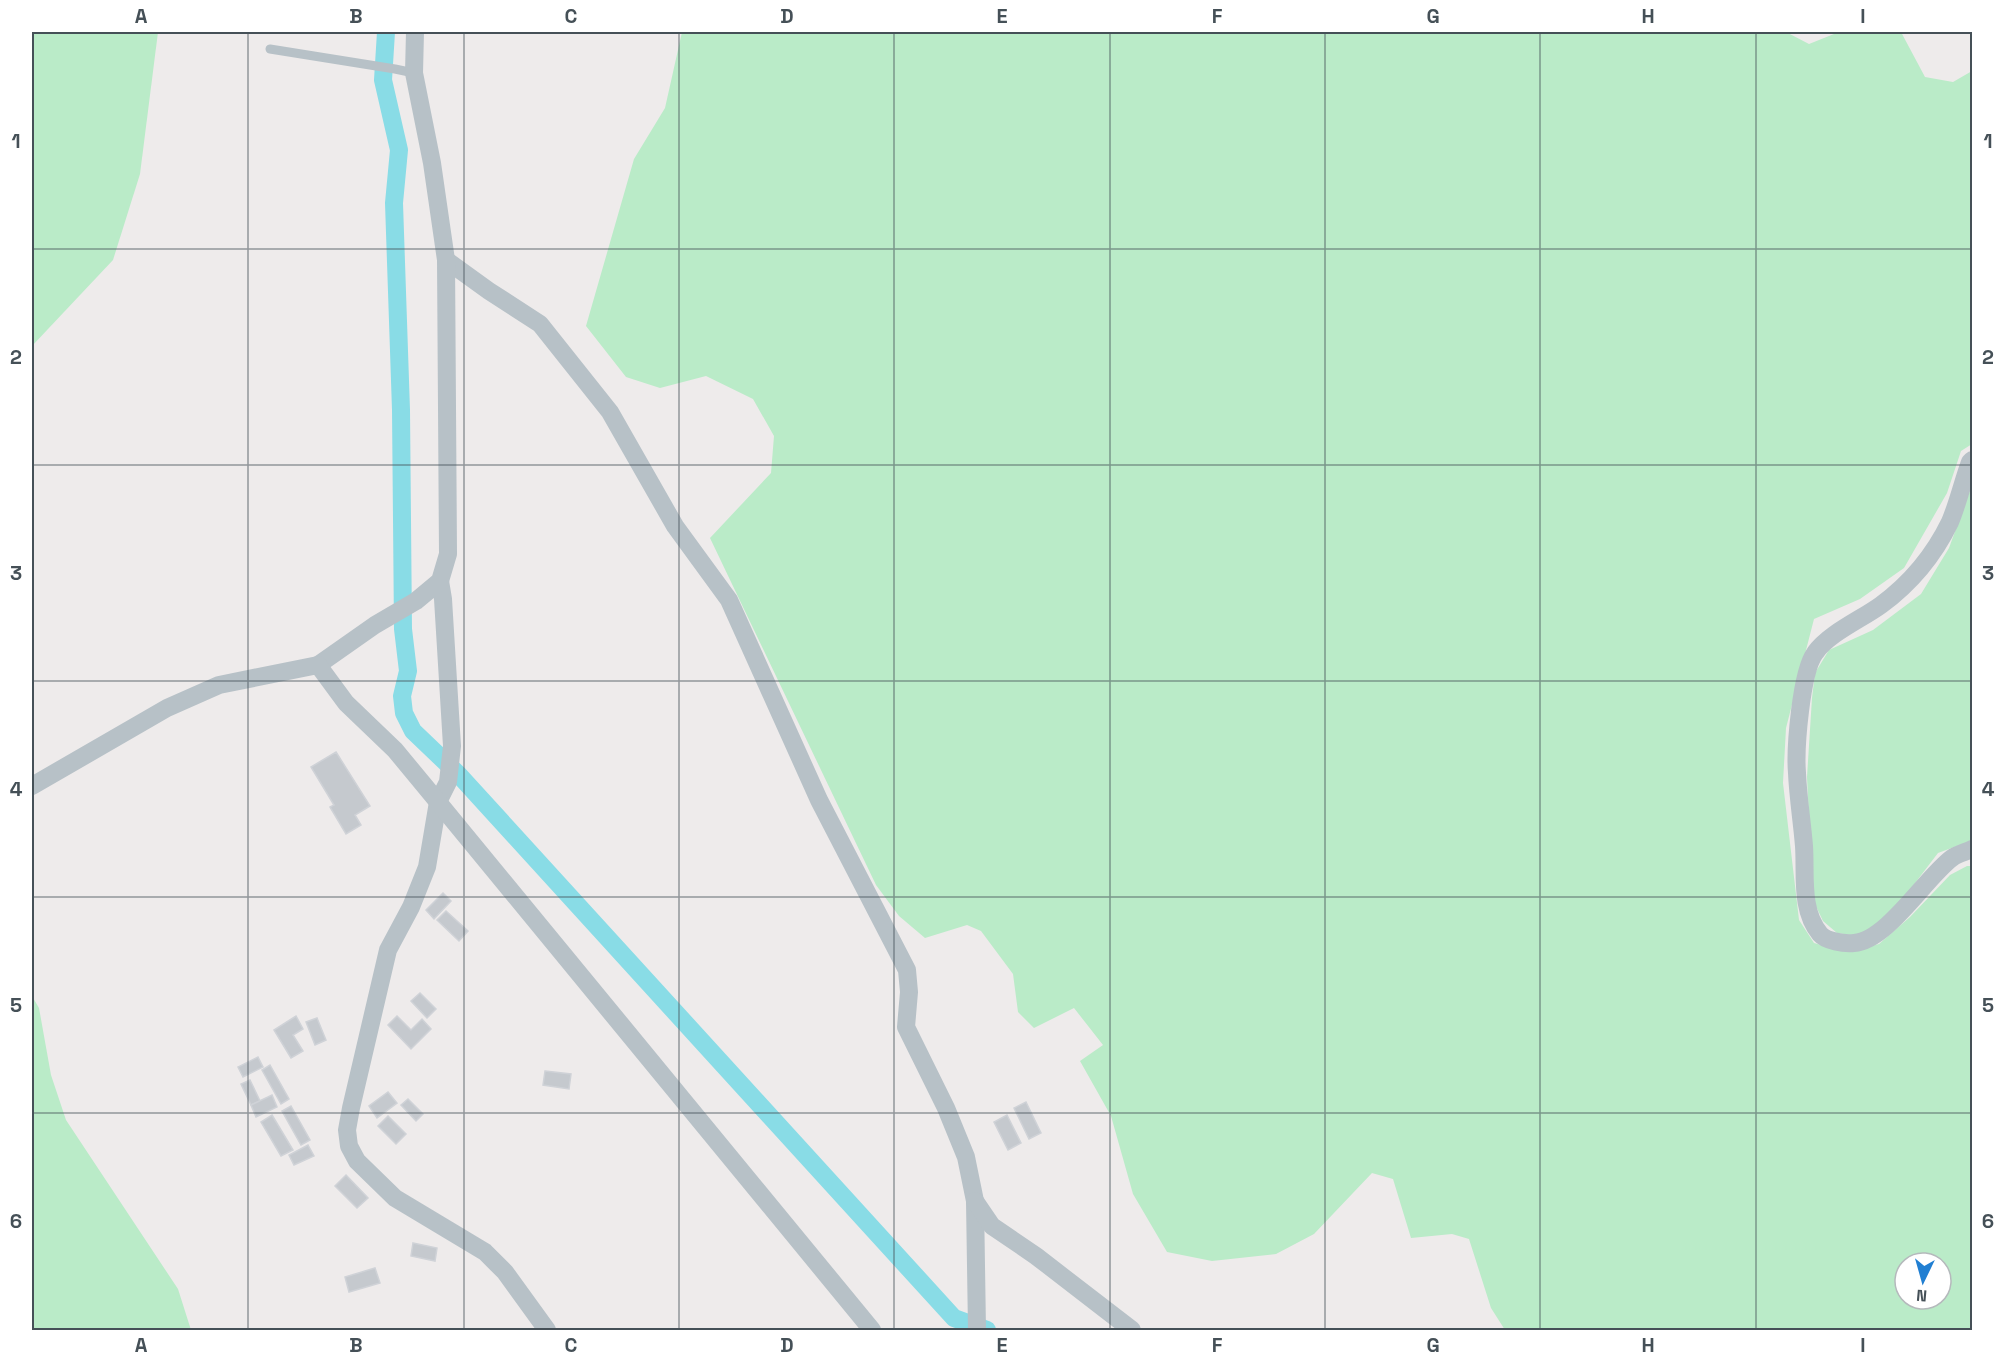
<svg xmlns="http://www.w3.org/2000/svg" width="2004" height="1362" viewBox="0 0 2004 1362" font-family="'Space Grotesk',sans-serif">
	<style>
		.green { fill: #baebc8; fill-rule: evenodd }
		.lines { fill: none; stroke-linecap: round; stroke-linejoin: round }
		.canal { stroke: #89dce6; stroke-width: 18 }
		.building { fill: #c5c9ce; stroke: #cfd2d7; stroke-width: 1.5 }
		.lane { stroke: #b7c1c7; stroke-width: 9 }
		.street { stroke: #b7c1c7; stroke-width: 18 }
		.grid { fill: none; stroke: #455057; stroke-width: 1.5; stroke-opacity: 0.55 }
		.neatline { fill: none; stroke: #455057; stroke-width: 2 }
		.grid-label { font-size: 20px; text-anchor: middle; font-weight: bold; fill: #455057 }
	</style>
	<rect width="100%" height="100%" fill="#eeebeb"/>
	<g class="green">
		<polygon points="32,32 158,32 140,174 113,260 32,346"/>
		<path d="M682,32h1104l23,12 30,-12h62l24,45 28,5 19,-11v373l-11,7 -14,42 -43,75 -44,31 -46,20 -28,109 -3,55 16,137 15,23 33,9 32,-8 31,-27 40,-42 17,-9h5v464h-467l-14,-22 -22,-69 -17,-5 -41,4 -18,-59 -21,-6 -58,61 -38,20 -64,7 -45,-9 -34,-58 -22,-78 -31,-55 23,-16 -29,-37 -40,20 -16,-16 -5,-38 -32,-43 -14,-6 -42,13 -26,-22 -23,-31 -166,-347 61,-65 3,-37 -21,-37 -47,-23 -46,12 -34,-11 -40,-51 48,-167 31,-51zM1905,1263h36v36h-36z"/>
		<polygon points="1972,485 1972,843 1957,846 1938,853 1896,908 1867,933 1851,935 1837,933 1823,921 1813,900 1807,777 1812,698 1815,673 1829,650 1873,630 1921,594 1949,548"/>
		<polygon points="32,996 39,1008 51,1075 66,1120 178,1289 191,1330 32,1330"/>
	</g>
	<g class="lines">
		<polyline class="canal" points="386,32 383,80 399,150 394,203 401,410 403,629 408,671 402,696 404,713 413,731 459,775 954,1318 987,1330"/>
	</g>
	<g class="building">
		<polygon points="336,752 370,806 355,815 361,825 346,834 330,807 334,805 311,767"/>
		<polygon points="443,893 451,901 434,919 426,910"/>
		<polygon points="446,911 468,931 459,941 437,920"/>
		<polygon points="420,993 436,1009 427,1018 411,1001"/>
		<polygon points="296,1016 303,1029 293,1035 303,1051 291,1058 274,1030"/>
		<polygon points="397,1016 411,1030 422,1019 431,1029 411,1049 388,1025"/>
		<polygon points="317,1018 326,1040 315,1045 306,1022"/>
		<polygon points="258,1057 263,1067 243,1077 238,1067"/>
		<polygon points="270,1065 289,1099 281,1104 262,1070"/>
		<polygon points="545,1071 571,1074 569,1089 543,1085"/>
		<polygon points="250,1080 260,1101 251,1105 241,1084"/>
		<polygon points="388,1092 397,1103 377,1118 369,1106"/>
		<polygon points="272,1095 277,1107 256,1117 251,1105"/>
		<polygon points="408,1099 423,1114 416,1121 401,1105"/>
		<polygon points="1026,1102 1041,1133 1029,1139 1014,1108"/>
		<polygon points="291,1106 310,1140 301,1145 282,1111"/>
		<polygon points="272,1115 293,1150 281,1156 261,1122"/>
		<polygon points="1007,1115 1021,1143 1008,1150 994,1122"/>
		<polygon points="388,1116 406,1134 396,1144 378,1126"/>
		<polygon points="308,1145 314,1156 294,1165 289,1155"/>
		<polygon points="346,1175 368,1198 357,1208 335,1186"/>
		<polygon points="413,1243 437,1248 435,1261 411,1256"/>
		<polygon points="375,1268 380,1283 349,1292 345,1277"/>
	</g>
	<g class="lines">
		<polyline class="lane" points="270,49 395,69 414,73"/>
		<g class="street">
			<polyline points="446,260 489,291 540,324 610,412 675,526 729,600 819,800 907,970 909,992 906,1027 946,1108 966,1157 975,1201 977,1330"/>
			<path d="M1972,460l-2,2c-7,19 -12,41 -20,60 -16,33 -39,61 -69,83 -19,14 -52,28 -66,48 -14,19 -20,96 -18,120 1,24 5,48 7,73 2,28 -4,64 16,88 6,7 24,10 34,9 33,-2 72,-66 98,-85 5,-4 14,-6 20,-9"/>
			<polyline points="440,581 443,599 452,746 448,782 438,802 427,867 411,907 388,950 351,1108 347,1130 349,1146 357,1161 395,1198 485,1252 505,1272 547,1330"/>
			<polyline points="318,665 375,625 416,601 440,581 448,554 446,260 432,163 414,73 415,32"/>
			<polyline points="32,786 167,708 219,685 318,665 346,703 395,750 438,802 872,1330"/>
			<polyline points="975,1201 992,1226 1036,1256 1132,1330"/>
		</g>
	</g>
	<path class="grid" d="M248,32v1298M464,32v1298M679,32v1298M894,32v1298M1110,32v1298M1325,32v1298M1540,32v1298M1756,32v1298M32,249h1940M32,465h1940M32,681h1940M32,897h1940M32,1113h1940"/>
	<rect width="2004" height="1362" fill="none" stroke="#ffffff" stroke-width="66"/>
	<g transform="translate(1923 1281) rotate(185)"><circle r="28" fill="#ffffff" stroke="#b5b9bc" stroke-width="1.5"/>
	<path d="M0-4.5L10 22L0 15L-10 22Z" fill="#217fd2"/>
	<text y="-9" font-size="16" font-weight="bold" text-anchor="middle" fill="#455057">N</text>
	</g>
	<rect x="33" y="33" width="1938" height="1296" class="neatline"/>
	<g class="grid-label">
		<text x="141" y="23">A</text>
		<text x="356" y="23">B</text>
		<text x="571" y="23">C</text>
		<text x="787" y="23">D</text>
		<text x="1002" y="23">E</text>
		<text x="1217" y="23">F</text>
		<text x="1433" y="23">G</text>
		<text x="1648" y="23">H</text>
		<text x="1863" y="23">I</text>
		<text x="16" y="148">1</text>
		<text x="1988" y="148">1</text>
		<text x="16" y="364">2</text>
		<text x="1988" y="364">2</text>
		<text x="16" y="580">3</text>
		<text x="1988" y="580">3</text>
		<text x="16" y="796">4</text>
		<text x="1988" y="796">4</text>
		<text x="16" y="1012">5</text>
		<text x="1988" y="1012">5</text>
		<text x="16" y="1228">6</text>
		<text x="1988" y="1228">6</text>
		<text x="141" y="1352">A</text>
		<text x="356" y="1352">B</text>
		<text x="571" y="1352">C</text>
		<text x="787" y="1352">D</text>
		<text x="1002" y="1352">E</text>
		<text x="1217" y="1352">F</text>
		<text x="1433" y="1352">G</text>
		<text x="1648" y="1352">H</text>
		<text x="1863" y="1352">I</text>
	</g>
</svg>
